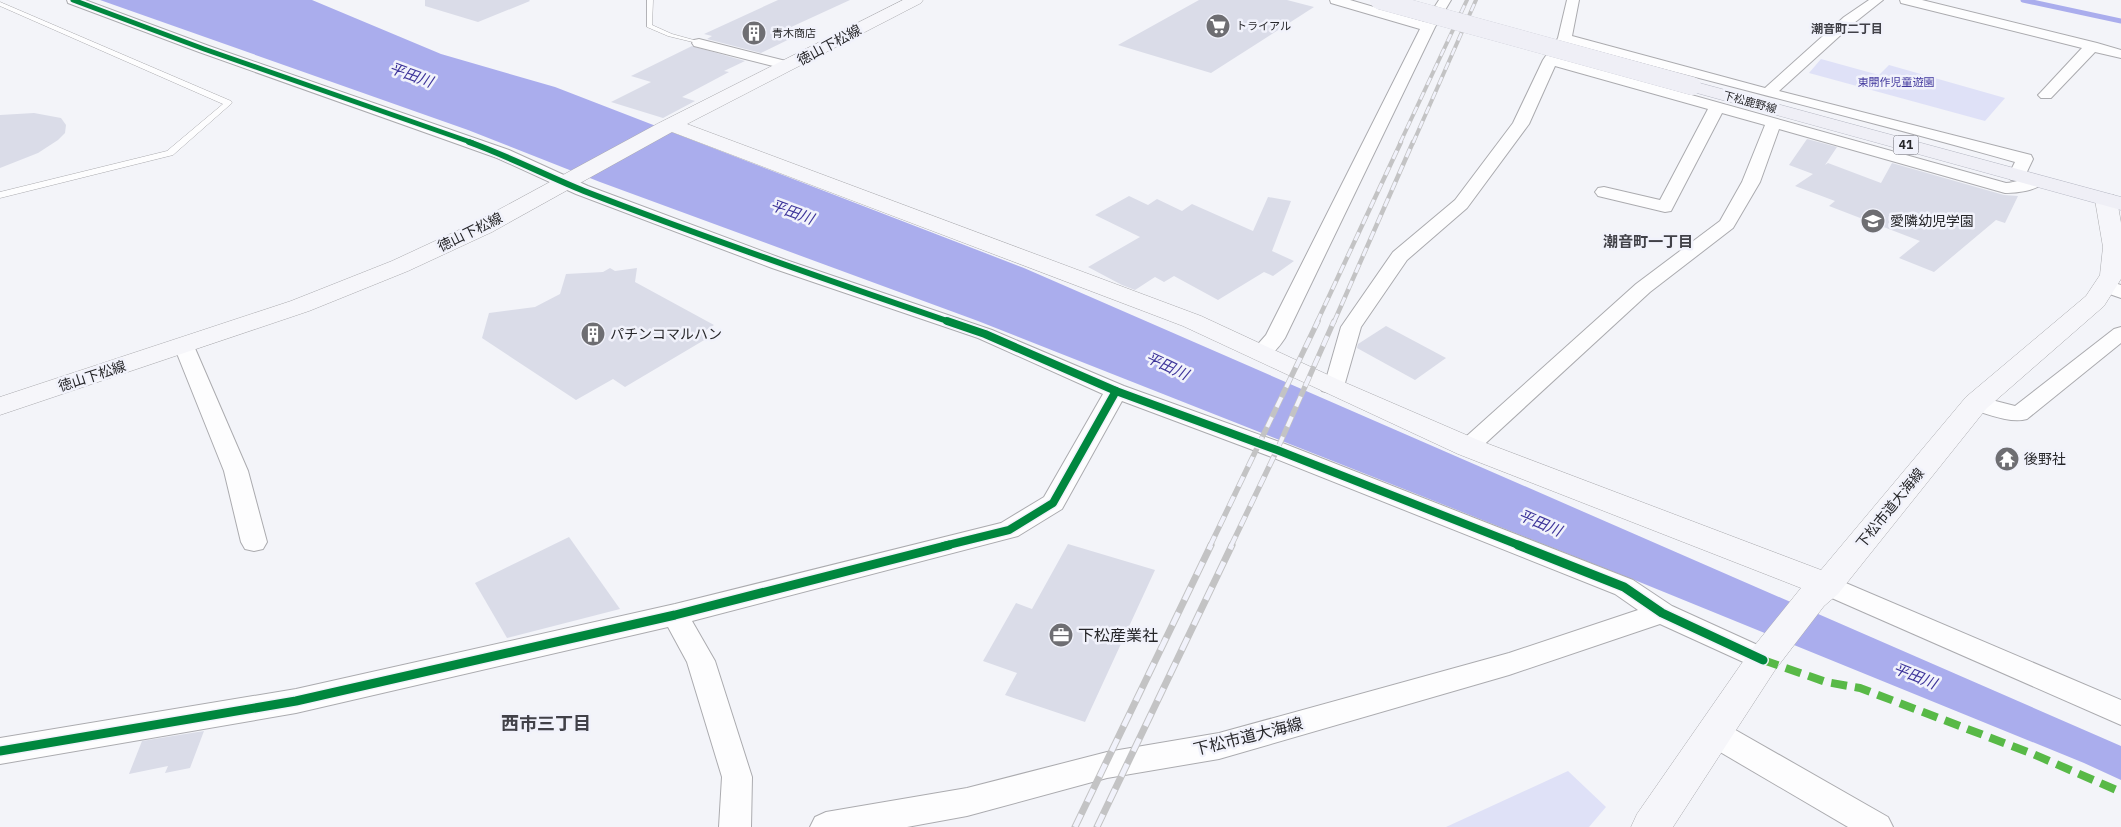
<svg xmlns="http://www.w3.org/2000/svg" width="2121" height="827" viewBox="0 0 2121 827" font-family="'IBM Plex Sans','Noto Sans JP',sans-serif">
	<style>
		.green { fill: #dfe1f7 }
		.water { fill: #aaaded }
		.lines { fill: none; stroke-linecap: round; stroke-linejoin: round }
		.stream { stroke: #aaaded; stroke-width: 5 }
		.building { fill: #dadce8 }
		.lane-casing { stroke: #ababaf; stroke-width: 1 }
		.street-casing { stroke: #ababaf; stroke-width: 2 }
		.secondary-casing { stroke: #ababaf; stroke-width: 1 }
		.primary-casing { stroke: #b6b8c4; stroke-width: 1 }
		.lane { fill: #fdfdfe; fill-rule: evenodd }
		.street { fill: #fdfdfe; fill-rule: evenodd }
		.secondary { fill: #f6f6fa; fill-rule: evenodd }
		.primary { fill: #efeff6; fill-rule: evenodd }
		.rail-far3-casing { stroke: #c3c3c4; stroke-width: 4 }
		.rail-far2-casing { stroke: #c3c3c4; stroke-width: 4.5 }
		.rail-far1-casing { stroke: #c3c3c4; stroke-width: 5.5 }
		.rail-casing { stroke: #c3c3c4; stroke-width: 7 }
		.rail-far3 { stroke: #f1f2fb; stroke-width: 2.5; stroke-dasharray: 8; stroke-linecap: butt }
		.rail-far2 { stroke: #f1f2fb; stroke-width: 3; stroke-dasharray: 9; stroke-linecap: butt }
		.rail-far1 { stroke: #f1f2fb; stroke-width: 4; stroke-dasharray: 11; stroke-linecap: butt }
		.rail { stroke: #f1f2fb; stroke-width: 5; stroke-dasharray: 14; stroke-linecap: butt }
		.primary-bridge-casing { stroke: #b6b8c4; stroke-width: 18; stroke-linecap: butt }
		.primary-bridge { stroke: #efeff6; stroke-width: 18 }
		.quiet { stroke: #58b947; stroke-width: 8; stroke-dasharray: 16 8; stroke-linecap: butt }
		.cycleway-far3-casing { stroke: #f1f2fb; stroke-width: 7 }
		.cycleway-far2-casing { stroke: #f1f2fb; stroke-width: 9 }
		.cycleway-far1-casing { stroke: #f1f2fb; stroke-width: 11 }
		.cycleway-casing { stroke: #f1f2fb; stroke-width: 12 }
		.cycleway-far3 { stroke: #00873e; stroke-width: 5 }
		.cycleway-far2 { stroke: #00873e; stroke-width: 6 }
		.cycleway-far1 { stroke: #00873e; stroke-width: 8 }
		.cycleway { stroke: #00873e; stroke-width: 9 }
		.labels { text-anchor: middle; stroke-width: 5; stroke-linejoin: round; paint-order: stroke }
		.far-poi-label { font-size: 11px; fill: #262629; stroke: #f1f2fb; text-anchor: start }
		.far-park-label { font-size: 11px; fill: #40379d; stroke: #f1f2fb }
		.far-street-label { font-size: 11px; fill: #262629; stroke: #f1f2fb }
		.far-neighbourhood-label { font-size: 12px; font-weight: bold; fill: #414148; stroke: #f1f2fb }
		.shield { fill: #f1f2fb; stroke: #636368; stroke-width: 1 }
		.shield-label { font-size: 12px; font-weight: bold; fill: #262629 }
		.street-label { font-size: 14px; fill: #262629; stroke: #f1f2fb }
		.poi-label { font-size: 14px; fill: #262629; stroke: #f1f2fb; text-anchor: start }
		.water-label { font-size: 15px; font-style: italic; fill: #3d349a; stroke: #f1f2fb }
		.neighbourhood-label { font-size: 15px; font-weight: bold; fill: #414148; stroke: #f1f2fb }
		.near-poi-label { font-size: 16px; fill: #262629; stroke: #f1f2fb; text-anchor: start }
		.near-street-label { font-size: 16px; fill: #262629; stroke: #f1f2fb }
		.near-neighbourhood-label { font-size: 18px; font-weight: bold; fill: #414148; stroke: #f1f2fb }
	</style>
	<rect width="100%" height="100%" fill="#f3f4f9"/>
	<g class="green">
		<polygon points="1821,59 1879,75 1889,65 2005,98 1985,121 1809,73"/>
		<polygon points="1568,771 1606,807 1589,827 1446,827"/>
	</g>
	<polygon class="water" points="100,0 312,0 441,54 555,87 1024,268 2121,746 2121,780 2084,763 1637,581 978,321 600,182 468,130"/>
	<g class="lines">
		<polyline class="stream" points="2023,0 2121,21"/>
	</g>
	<g class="building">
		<polygon points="425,0 529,0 530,1 478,22 425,6"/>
		<polygon points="778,0 850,0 789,28 804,32 761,53 707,39 712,36 704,34"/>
		<polygon points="1199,0 1287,0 1314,7 1211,73 1118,45"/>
		<polygon points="692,46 745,61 724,71 729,72 682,97 695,101 663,118 611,102 651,82 631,76"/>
		<polygon points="34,113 61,118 66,125 65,133 58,140 38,153 0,168 0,115"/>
		<polygon points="1807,139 1837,147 1825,165 1828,163 1881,183 1892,163 2004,195 2018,196 2005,223 1996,220 1934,272 1899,258 1920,241 1829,206 1835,201 1795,186 1813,174 1789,165"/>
		<polygon points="1129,196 1148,205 1157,199 1182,211 1192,204 1253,231 1268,197 1291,201 1272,251 1294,261 1273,276 1264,272 1218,300 1174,276 1164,282 1155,277 1135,290 1122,285 1088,267 1140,237 1095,215"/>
		<polygon points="610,268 615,271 637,268 635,282 714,325 703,332 711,336 625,387 613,379 576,400 482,338 489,313 535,307 560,294 566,274 603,272"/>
		<polygon points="1386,326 1446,358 1415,380 1357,348 1358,344"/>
		<polygon points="569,537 620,609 507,638 475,583"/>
		<polygon points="1068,544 1155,570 1085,722 1005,695 1017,673 983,661 1016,603 1032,609"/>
		<polygon points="204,731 190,768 165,773 168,766 129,774 142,741"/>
	</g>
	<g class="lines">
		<defs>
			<g id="lane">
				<polygon points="647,0 653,0 652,25 672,34 701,42 701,44 668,36 647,27"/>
				<polygon points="0,2 231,101 232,103 173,155 0,198 0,192 167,151 223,104 0,6"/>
			</g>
			<g id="street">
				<polygon points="67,0 85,0 209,46 509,150 588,186 786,260 992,330 1124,386 1285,444 1633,580 1672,606 1773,652 1777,660 1773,668 1763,671 1660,624 1509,675 1219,759 1107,778 967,816 907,827 810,827 815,817 826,812 967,788 1107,752 1219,733 1509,653 1638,610 1615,594 1269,456 1122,401 1062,509 1018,536 692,621 715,661 752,777 751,827 719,827 722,777 687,662 668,627 296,713 0,764 0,738 296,689 675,604 1001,523 1044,497 1103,394 978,338 772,268 576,194 497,158 199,52 68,3"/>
				<path d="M1330,0h20l75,22 14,-22h12l-16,27 -150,311c-8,12 -16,22 -30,18l-4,-4 15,-17 154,-306 -89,-26z"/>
				<path d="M1567,0h12l-7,36 193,52 79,-71 25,-17h14l-29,23 -75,68 252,64 2,4 -10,21h-12l-3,-4 7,-14c-148,-42 -298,-78 -447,-119l-9,15 447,125c12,0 24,-9 36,-6l3,4c-7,10 -29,12 -40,12l-226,-64 -19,53 -27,46 -83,64 -174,160 -8,3 -8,-3 -4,-5 4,-5 176,-158 84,-63 22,-39 23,-57 -43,-12 -51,98 -6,1 -67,-16 -3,-4 3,-4 6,-1 56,13 48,-91 -153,-43 -26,58 -62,84 -60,52 -46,67 -16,56 -7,8 -8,2 -8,-2 -3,-5 8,-10 14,-49 52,-75 62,-52 58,-77 30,-63 15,-22z"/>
				<polygon points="1900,0 1922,0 2097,43 2121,50 2121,58 2095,52 2051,98 2041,98 2038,95 2041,92 2082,48 1901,3"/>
				<polygon points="699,39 794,63 796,66 789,70 694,46 692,43 694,40"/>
				<polygon points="2105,280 2121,285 2121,298 2098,290 2095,286 2098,282"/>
				<path d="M2121,327v16l-94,76c-17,5 -42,-6 -59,-11l-3,-5 3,-5 8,-2 39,10 99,-77z"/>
				<polygon points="184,340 191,342 194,346 248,471 267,542 263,549 254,551 245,549 241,542 224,471 174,346 177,342"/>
				<polygon points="1827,575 2121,700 2121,725 1818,592 1814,585 1818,578"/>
				<polygon points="1714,720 1725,724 1888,817 1893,827 1848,827 1703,742 1699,733 1703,724"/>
			</g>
			<polygon id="secondary" points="903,0 923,0 921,3 687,124 1201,316 1339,380 1478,440 1821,570 1966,397 2086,296 2100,275 2103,247 2095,200 2098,195 2106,194 2114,195 2117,200 2121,223 2121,279 2104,306 1986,409 1838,594 1824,606 1775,670 1673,827 1631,827 1637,814 1751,650 1801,588 1458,454 1183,326 672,132 492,232 408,271 309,311 0,415 0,397 291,301 392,261 476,222 657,124"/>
			<polygon id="primary" points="1692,81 2121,197 2121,210 1686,90 1683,86 1686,82"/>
		</defs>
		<use href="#lane" class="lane-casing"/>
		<use href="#street" class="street-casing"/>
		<use href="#secondary" class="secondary-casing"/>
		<use href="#primary" class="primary-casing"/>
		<use href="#lane" class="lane"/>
		<use href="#street" class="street"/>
		<use href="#secondary" class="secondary"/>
		<use href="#primary" class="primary"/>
		<defs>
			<g id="rail-far3">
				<polyline points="1400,143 1467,0"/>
				<polyline points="1413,143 1476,0"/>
			</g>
			<g id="rail-far2">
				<polyline points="1317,322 1401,142"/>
				<polyline points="1334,322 1413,142"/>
			</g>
			<g id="rail-far1">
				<polyline points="1210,546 1318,321"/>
				<polyline points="1231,546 1277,450 1334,321"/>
			</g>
			<g id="rail">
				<polyline points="1075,827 1211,545"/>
				<polyline points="1097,827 1232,545"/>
			</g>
		</defs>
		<use href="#rail-far3" class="rail-far3-casing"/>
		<use href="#rail-far2" class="rail-far2-casing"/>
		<use href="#rail-far1" class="rail-far1-casing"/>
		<use href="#rail" class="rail-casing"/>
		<use href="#rail-far3" class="rail-far3"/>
		<use href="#rail-far2" class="rail-far2"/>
		<use href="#rail-far1" class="rail-far1"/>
		<use href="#rail" class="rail"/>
		<defs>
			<polyline id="primary-bridge" points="1379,0 1692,86"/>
		</defs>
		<use href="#primary-bridge" class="primary-bridge-casing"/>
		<use href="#primary-bridge" class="primary-bridge"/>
		<polyline class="quiet" points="1763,660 1826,682 1860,688 2033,754 2121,792"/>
		<defs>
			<polyline id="cycleway-far3" points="73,0 204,49 473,143"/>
			<path id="cycleway-far2" d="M469,142c39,14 76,33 115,49 121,47 243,89 366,131"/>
			<g id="cycleway-far1">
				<polyline points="947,321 985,334 1116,391 1277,450 1521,546"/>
				<polyline points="944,546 1009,530 1053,503 1116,391"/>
			</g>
			<g id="cycleway">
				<polyline points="1518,545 1624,587 1662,613 1763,660"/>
				<polyline points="0,751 296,701 675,615 949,545"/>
			</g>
		</defs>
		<use href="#cycleway-far3" class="cycleway-far3-casing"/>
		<use href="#cycleway-far2" class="cycleway-far2-casing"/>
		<use href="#cycleway-far1" class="cycleway-far1-casing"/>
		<use href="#cycleway" class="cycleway-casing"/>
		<use href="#cycleway-far3" class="cycleway-far3"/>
		<use href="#cycleway-far2" class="cycleway-far2"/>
		<use href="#cycleway-far1" class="cycleway-far1"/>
		<use href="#cycleway" class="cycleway"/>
	</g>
	<defs>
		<symbol id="supermarket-disc" viewBox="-11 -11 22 22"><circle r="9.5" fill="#6e6e72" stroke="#f1f2fb"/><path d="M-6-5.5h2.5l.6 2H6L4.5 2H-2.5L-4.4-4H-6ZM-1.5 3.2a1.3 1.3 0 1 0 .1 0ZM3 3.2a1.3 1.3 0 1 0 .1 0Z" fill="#fff"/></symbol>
		<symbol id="building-disc" viewBox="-11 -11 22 22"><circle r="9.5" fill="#6e6e72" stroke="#f1f2fb"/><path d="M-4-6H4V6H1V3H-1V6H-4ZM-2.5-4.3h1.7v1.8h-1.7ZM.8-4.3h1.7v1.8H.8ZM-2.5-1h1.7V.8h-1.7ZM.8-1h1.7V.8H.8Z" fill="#fff"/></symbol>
		<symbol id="school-disc" viewBox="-11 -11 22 22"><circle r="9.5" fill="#6e6e72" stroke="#f1f2fb"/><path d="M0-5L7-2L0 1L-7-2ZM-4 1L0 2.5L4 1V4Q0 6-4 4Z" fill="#fff"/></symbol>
		<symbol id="temple-disc" viewBox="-11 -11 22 22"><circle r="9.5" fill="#6e6e72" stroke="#f1f2fb"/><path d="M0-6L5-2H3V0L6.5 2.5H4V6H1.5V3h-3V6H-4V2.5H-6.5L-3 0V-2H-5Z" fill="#fff"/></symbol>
		<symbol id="office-disc" viewBox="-11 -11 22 22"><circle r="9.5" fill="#6e6e72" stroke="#f1f2fb"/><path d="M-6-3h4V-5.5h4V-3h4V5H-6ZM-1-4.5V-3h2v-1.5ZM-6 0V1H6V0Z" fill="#fff"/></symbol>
	</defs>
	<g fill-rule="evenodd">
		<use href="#supermarket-disc" x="1204" y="12" width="28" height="28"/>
		<use href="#building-disc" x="740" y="19" width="28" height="28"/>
		<use href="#school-disc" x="1859" y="207" width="28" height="28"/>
		<use href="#building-disc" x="579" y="320" width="28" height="28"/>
		<use href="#temple-disc" x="1993" y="445" width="28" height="28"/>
		<use href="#office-disc" x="1047" y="621" width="28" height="28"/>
	</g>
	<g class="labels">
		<g class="far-poi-label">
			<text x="1236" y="30">トライアル</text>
			<text x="772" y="37">青木商店</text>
		</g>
		<g class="far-park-label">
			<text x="1896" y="86">東開作児童遊園</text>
		</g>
		<g class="far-street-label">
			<text transform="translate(1750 102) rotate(15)" y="4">下松鹿野線</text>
		</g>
		<g class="far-neighbourhood-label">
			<text x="1847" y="33">潮音町二丁目</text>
		</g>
		<rect class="shield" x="1893.5" y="135.5" width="25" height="19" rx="4"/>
		<g class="shield-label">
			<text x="1906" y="149">41</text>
		</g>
		<g class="street-label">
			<text transform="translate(829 45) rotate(-28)" y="5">徳山下松線</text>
			<text transform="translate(470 232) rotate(-26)" y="5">徳山下松線</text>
			<text transform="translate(92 376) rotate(-18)" y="5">徳山下松線</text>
			<text transform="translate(1890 508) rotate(-51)" y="5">下松市道大海線</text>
		</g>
		<g class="poi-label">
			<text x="1890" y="226">愛隣幼児学園</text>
			<text x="610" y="339">パチンコマルハン</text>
			<text x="2024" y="464">後野社</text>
		</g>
		<g class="water-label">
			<text transform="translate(411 75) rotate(20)" y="5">平田川</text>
			<text transform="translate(792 212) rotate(20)" y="5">平田川</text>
			<text transform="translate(1167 366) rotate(25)" y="5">平田川</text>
			<text transform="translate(1540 523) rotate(23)" y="5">平田川</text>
			<text transform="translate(1915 676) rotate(22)" y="5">平田川</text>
		</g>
		<g class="neighbourhood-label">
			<text x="1648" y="247">潮音町一丁目</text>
		</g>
		<g class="near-poi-label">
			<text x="1078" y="641">下松産業社</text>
		</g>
		<g class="near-street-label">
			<text transform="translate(1248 736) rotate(-14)" y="6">下松市道大海線</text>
		</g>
		<g class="near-neighbourhood-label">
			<text x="546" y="730">西市三丁目</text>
		</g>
	</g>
</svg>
